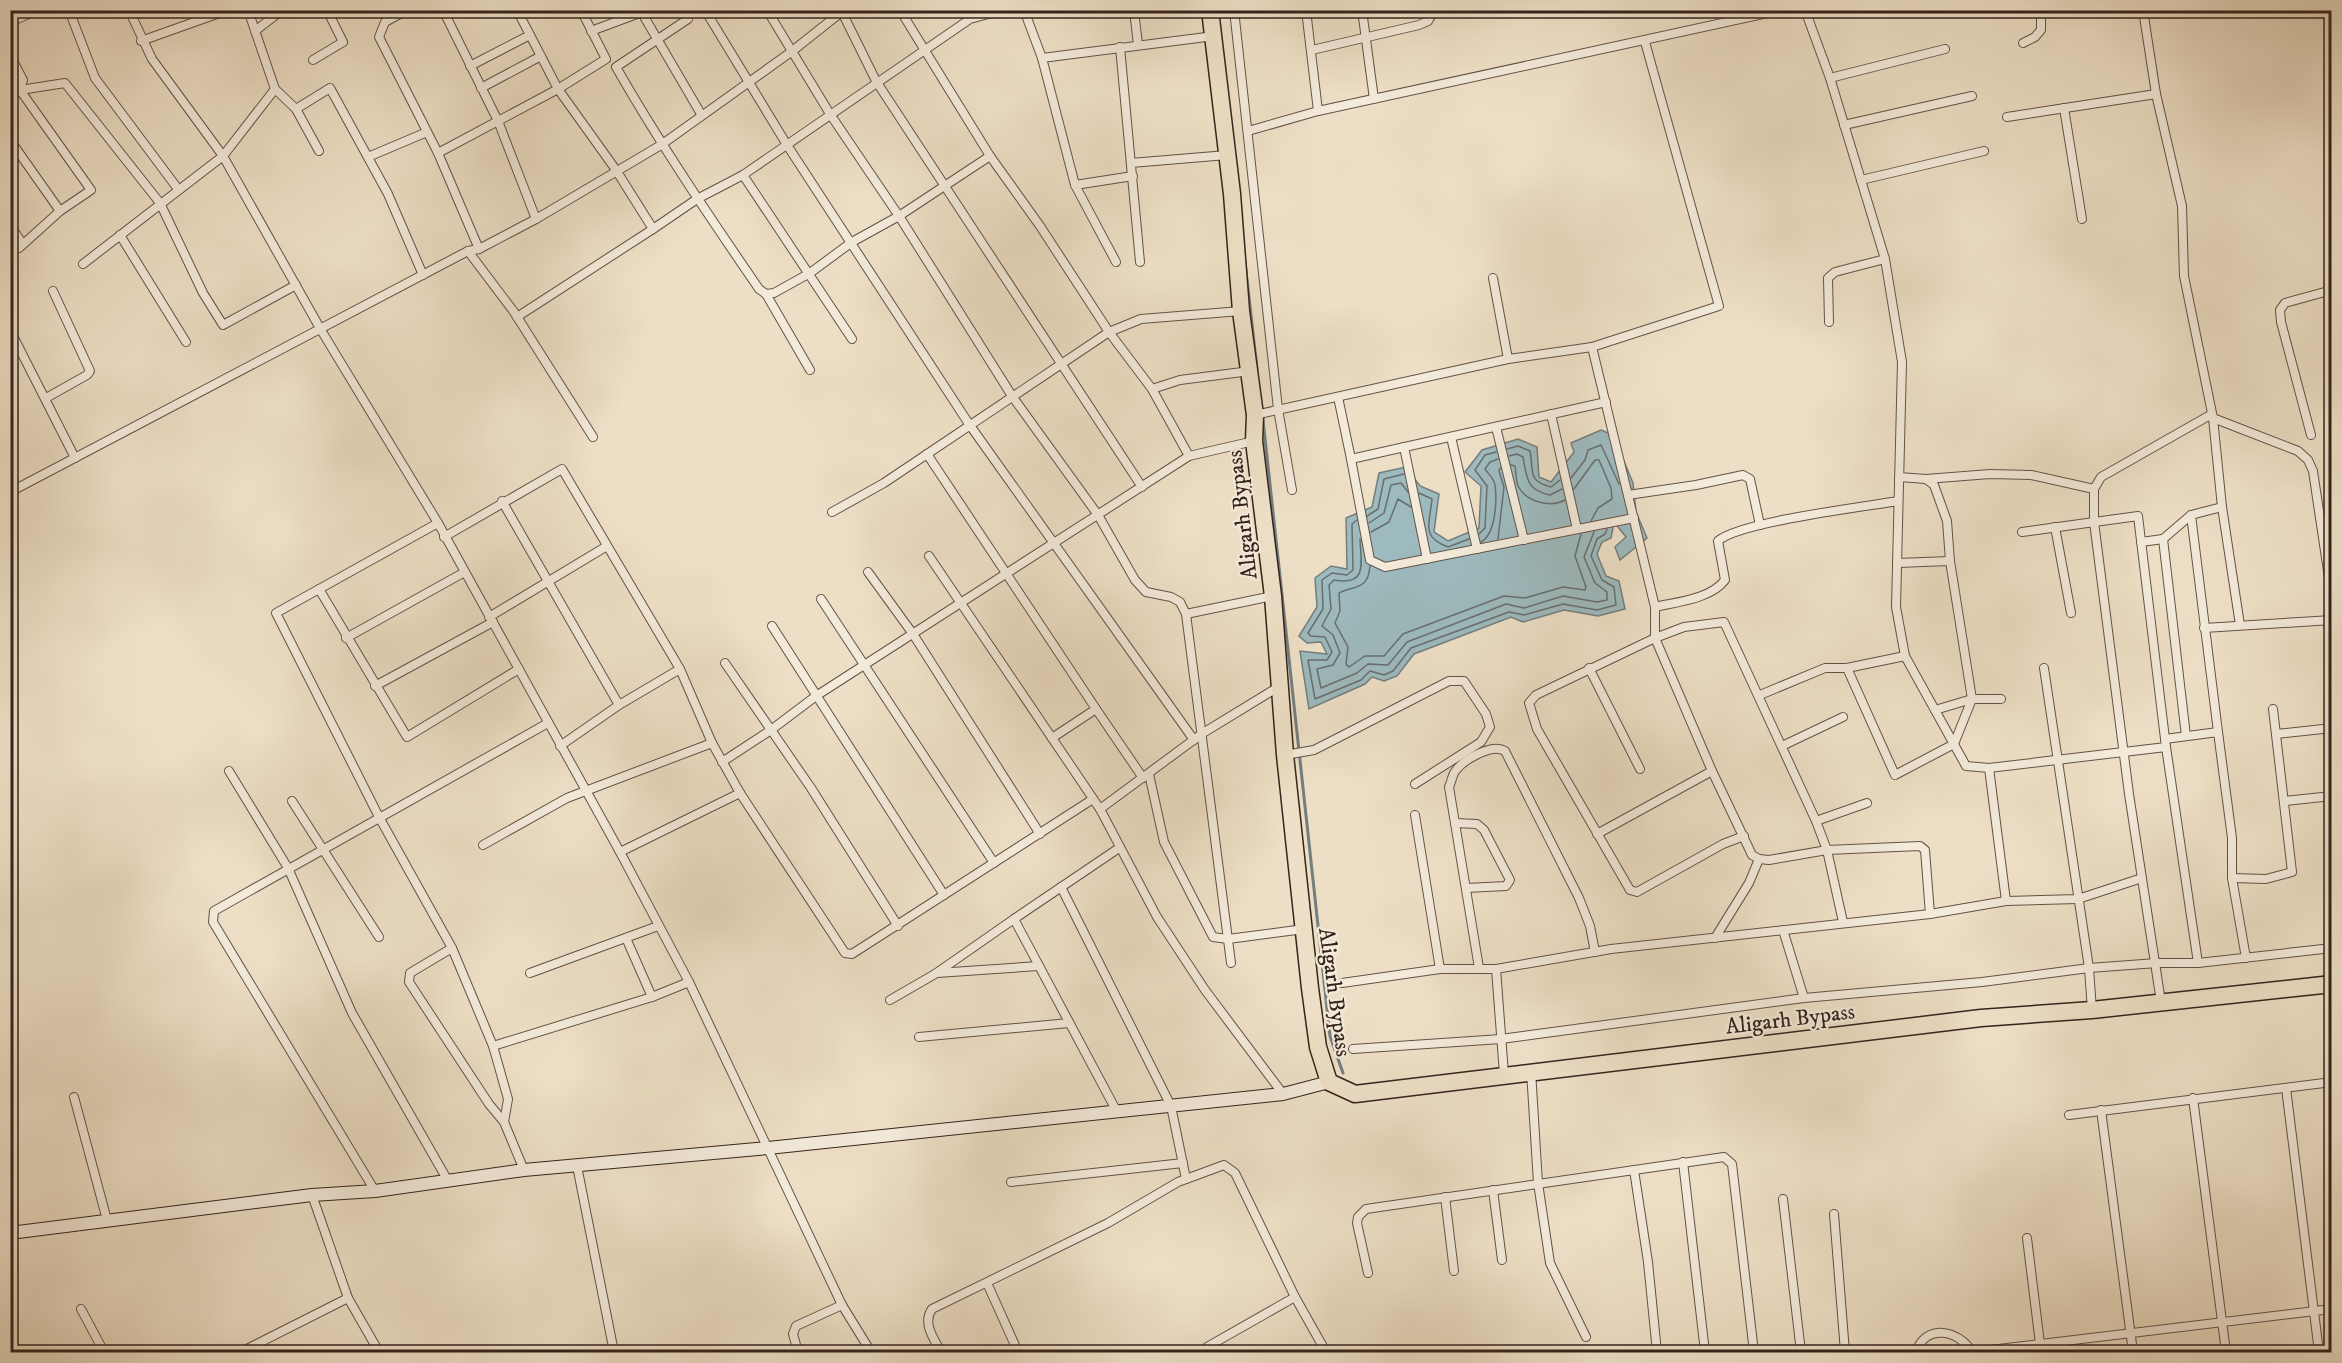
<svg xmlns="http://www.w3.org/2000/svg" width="2342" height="1363" viewBox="0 0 2342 1363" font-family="'IM FELL DW Pica',serif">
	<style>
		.water { fill: #9dbabe; stroke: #737e7e; stroke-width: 1.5 }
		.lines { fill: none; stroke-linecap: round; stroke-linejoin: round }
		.shore { stroke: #696e6e; stroke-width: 1.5 }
		.stream { stroke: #737e7e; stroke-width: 3 }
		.street-casing { stroke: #635247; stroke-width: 10 }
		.secondary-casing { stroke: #35231d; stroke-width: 14 }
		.highway-casing { stroke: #35231d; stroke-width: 19 }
		.street { stroke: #f3eada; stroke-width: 8 }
		.secondary { stroke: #f3eada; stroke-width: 12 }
		.highway { stroke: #eddfc6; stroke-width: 16 }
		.labels { text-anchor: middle; stroke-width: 4.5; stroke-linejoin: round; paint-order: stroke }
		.street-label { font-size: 22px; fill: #35231d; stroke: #f3eada }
	</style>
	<rect width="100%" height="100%" fill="#eddfc6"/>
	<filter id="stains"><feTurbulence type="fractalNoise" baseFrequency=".00333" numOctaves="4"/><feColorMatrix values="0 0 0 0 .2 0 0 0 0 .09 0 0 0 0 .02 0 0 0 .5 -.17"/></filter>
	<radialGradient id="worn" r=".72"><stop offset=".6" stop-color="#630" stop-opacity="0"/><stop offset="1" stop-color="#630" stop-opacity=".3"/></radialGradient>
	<polygon class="water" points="1601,430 1613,435 1633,483 1636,512 1647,538 1620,560 1615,547 1626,537 1614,522 1611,538 1602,542 1597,554 1606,576 1619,581 1625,609 1598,616 1564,610 1523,622 1511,617 1414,654 1397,676 1384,681 1372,677 1365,684 1309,709 1300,651 1327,654 1321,642 1307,643 1299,636 1317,607 1315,578 1331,566 1347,569 1346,518 1372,507 1379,473 1406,467 1420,486 1439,494 1434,532 1448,541 1479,528 1481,486 1465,472 1482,450 1518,439 1537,447 1539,477 1551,482 1574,452 1571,443"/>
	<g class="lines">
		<g class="shore">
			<path d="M1507,449l11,-3 12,5c4,21 -3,30 21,36l9,-7"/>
			<path d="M1509,456l8,-2 6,3c4,21 3,33 27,38l12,-6"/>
			<path d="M1511,465l4,1c1,7 1,14 3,20 8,16 32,22 47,14"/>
			<polyline points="1571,478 1585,460 1588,450 1601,445 1619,484"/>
			<polyline points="1574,489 1595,460 1599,460 1611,488 1612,499 1598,508 1591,521"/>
			<path d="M1419,493l13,6c-2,24 -12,38 16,48l21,-8"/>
			<polyline points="1367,516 1378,509 1384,479 1404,474"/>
			<polyline points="1357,520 1352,524 1353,570 1347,575 1332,573 1322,580 1323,609 1308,633 1311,636 1325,637 1332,652 1327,660 1308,660 1315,699 1361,680 1370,671 1384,675 1393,671 1411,648 1509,612 1524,615 1563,604 1597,610 1616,605 1614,587 1602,580 1591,556 1597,539 1605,534 1607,529"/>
			<polyline points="1369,523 1384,513 1391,485 1401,483 1408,492"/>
			<polyline points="1371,532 1389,522 1398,499 1411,507"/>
			<polyline points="1479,534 1485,528 1487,486 1475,470 1485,455 1496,452"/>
			<path d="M1360,539c1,24 8,47 -26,41l-5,5 2,24 -9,17 11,9 7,18 -7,12 -16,4 4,19 36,-15 11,-9 20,1 19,-23 99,-38 18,4 39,-12 34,6 10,-2v-8l-12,-9 -11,-26 10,-25"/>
			<polyline points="1498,539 1504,487 1499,471 1500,468"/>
			<path d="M1481,542c15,-8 16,-42 14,-57 -1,-7 -7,-11 -10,-16l5,-7 8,-3"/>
			<path d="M1370,566c-2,25 -16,19 -31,27l1,18 -5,12 13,24 -2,17 3,3 16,-11h19l19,-22 101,-38 21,2 38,-11 22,3 1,-3 -11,-31 6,-22"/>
		</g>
		<g class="stream">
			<polyline points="1245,262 1257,369"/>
			<polyline points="1263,420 1330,1036 1343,1073"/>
		</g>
		<defs>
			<g id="street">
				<polyline points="69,10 95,78 178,189"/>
				<polyline points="248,10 275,89 296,109"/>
				<polyline points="407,10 385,22 379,37 438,153 479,249"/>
				<polyline points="443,10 498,121 536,219"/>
				<polyline points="705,10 787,145 969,424 1194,740"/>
				<polyline points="767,10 830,114 899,216 1012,396 1098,515 1135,580 1146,592 1171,597 1180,602 1186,614 1231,963"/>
				<polyline points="841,10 876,81 1142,487"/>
				<polyline points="900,10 990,156 1040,226 1109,332 1152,389 1189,456"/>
				<polyline points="1024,10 1042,58 1075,185 1116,262"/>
				<polyline points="1134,10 1138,45"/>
				<polyline points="1234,10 1278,409 1292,490"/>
				<polyline points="1306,10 1318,111"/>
				<polyline points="1362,10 1374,99"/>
				<polyline points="1483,10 1483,12"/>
				<polyline points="1805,10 1830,78 1885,259 1902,362 1896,607 1905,656"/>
				<polyline points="2143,10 2156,94 2182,206 2184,276 2213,418 2222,507 2240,625"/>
				<polyline points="642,13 701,114"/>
				<path d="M688,19l-72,48c44,77 93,149 143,222l7,5 8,-1 36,-20 42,-31 47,-26 91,-60"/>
				<polyline points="10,22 38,10"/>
				<polyline points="255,31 282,10"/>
				<polyline points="591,31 645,11"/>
				<polyline points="141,41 228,10"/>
				<polyline points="2023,43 2035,37 2041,30 2041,10"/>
				<polyline points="1120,47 1140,262"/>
				<polyline points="1312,50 1419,25 1428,21 1434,10"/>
				<polyline points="10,55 23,80 20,90 10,95"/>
				<polyline points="1042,58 1214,36"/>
				<polyline points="313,60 343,42 327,10"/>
				<polyline points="470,66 530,35"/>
				<polyline points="1830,78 1945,49"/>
				<polyline points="481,88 541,56"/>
				<polyline points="275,89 223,156 321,330 438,523 620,852 689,982 842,1305 796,1326 793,1334 798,1352"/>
				<polyline points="2064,108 2082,219"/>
				<polyline points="2007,117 2156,94"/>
				<polyline points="1844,125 1972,96"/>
				<polyline points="1248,131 1318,111 1782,10"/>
				<polyline points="10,140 60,211"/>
				<polyline points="319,151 296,109 330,88 388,194 423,275"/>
				<polyline points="438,153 558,89 517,10"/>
				<polyline points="368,157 427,132"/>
				<polyline points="1131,163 1227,155"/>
				<polyline points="743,175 852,339"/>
				<polyline points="1861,180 1984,151"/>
				<polyline points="1075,185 1133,176"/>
				<polyline points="10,225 22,243 10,255"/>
				<polyline points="653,229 697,199 743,175 970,19 1003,10"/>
				<polyline points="120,235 186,342"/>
				<polyline points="19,248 60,211 91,190 20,90 65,83 160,203 203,293 223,325 296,285"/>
				<polyline points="468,251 514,312 593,437"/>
				<polyline points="83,264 223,156 152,59 129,10"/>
				<polyline points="1493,278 1508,359"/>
				<polyline points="766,294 810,370"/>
				<polyline points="517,317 653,229 616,170 558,89 606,59 581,10"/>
				<polyline points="1829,322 1828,278 1835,272 1885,259"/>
				<polyline points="10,330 75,458"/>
				<polyline points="1592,347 1655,607 1655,638 1712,771 1752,855 1759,859 1769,860 1827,850 1920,846 1925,850 1930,914"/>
				<polyline points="1152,389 1180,380 1250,371"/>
				<polyline points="1338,397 1351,459"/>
				<polyline points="46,398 87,375 90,371 53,291"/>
				<polyline points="1606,402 1351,459 1370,560 1385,567 1634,518"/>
				<polyline points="1551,414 1577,529"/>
				<polyline points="1255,415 1508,359 1592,347 1719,306 1645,42"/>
				<polyline points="2213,418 2298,451 2308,460 2313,471 2332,598"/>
				<polyline points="1496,427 1524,540"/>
				<polyline points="2311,435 2281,322 2280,310 2285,303 2332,290"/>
				<polyline points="1451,437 1477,549"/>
				<polyline points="1404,447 1427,559"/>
				<polyline points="927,454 1096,709"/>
				<polyline points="1926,479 1990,474 2031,475 2094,489"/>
				<polyline points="10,492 468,251 479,249 536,219 661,145 791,52 844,10"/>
				<polyline points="1628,495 1696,485 1743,475 1750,479 1760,525"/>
				<polyline points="502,501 619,705 560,746"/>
				<polyline points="832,512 884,483 1109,332 1141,319 1241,311"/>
				<polyline points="2191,515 2218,732"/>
				<polyline points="438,523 276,613 379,817 452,948 493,1046 508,1099 504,1122 524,1170"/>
				<polyline points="2055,527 2071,613"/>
				<polyline points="2022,532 2138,516 2166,747 2198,963"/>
				<polyline points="444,537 562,469 680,669 712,743 740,793"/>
				<polyline points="2163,539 2186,736"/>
				<polyline points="2141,542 2163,539 2191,515 2222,507"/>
				<polyline points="929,556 1100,809"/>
				<polyline points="1897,563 1950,561"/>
				<polyline points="868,572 913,634 1040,834"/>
				<polyline points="319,589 407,737 519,669"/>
				<polyline points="821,599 994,863"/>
				<path d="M1655,607c21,-5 56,-8 70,-27l-7,-39c21,-19 145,-34 180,-40"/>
				<polyline points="1186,614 1273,596"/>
				<polyline points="489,617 607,546"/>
				<polyline points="772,626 944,895"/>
				<polyline points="2204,628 2332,620"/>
				<polyline points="346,638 463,573"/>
				<polyline points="725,663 811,788 898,926"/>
				<polyline points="1589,668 1640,769"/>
				<polyline points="1847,668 1895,775 1954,744 1972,699 1950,561 1947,521 1934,485 1926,479 1899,477"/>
				<polyline points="2044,668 2089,968 2092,1010"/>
				<polyline points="375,686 493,622"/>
				<polyline points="1280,686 1203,733 1100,809 1157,917 1205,990 1283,1094"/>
				<polyline points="1760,695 1825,668 1847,668 1905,656 1966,766 1989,768 2006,901"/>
				<polyline points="619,705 680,669"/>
				<polyline points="1935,710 1972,699 2001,699"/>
				<polyline points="2276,734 2332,728"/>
				<polyline points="1052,738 1096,709 1143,778"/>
				<polyline points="2165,739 2218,732 2232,838 2232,878 2246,958"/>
				<polyline points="1782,746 1843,717"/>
				<polyline points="1285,755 1314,750 1449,681 1464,681 1486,714 1490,727 1481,742 1415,784"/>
				<polyline points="722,762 771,730 816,696 1189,456 1254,441"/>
				<polyline points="1989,768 2166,747"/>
				<polyline points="229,771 288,868 352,1013 448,1181"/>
				<polyline points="1149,774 1164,842 1213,937 1228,939 1304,929"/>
				<polyline points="292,801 379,937"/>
				<polyline points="2285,801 2332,796"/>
				<polyline points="1415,815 1440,969"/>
				<polyline points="1816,821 1867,803"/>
				<polyline points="1455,823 1477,824 1484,830 1510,880 1506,886 1466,888"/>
				<polyline points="1597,834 1712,771"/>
				<polyline points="1744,836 1723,844 1637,892 1630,890 1537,729 1529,703 1536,695 1655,638 1684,627 1724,622 1816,821 1827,850 1843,922"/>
				<polyline points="483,845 567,798 712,743"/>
				<polyline points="620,852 740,793 845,953 852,954 1093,799"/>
				<polyline points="2232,878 2266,879 2292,872 2273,709"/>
				<polyline points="1061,887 1171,1106 1186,1179"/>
				<polyline points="1014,919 1119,848"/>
				<polyline points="1783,930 1804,998"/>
				<polyline points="626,938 652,997"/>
				<polyline points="1715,938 1749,883 1759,859"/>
				<polyline points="452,948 410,973 409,982 489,1104 504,1122"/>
				<path d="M1479,968l-30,-181c2,-4 3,-10 5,-14 8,-13 38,-30 51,-22l74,147 11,28 5,26"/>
				<polyline points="1496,969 1504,1074"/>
				<polyline points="530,973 658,926"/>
				<polyline points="937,973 1039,966"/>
				<polyline points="1342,983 1440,969 1496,969 1611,949 1930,914 2006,901 2078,899 2142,878"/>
				<polyline points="890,1000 935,974 1014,919 1116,1110"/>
				<polyline points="2161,1002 2129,794 2094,522 2094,489 2101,477 2212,414"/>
				<polyline points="919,1037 1069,1023"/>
				<polyline points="493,1046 652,997 689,982"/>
				<polyline points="1353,1049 1501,1039 1804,998 1982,982 2089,968 2157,963 2198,963 2332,948"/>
				<polyline points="1531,1071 1538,1183 1550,1263 1586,1337"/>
				<polyline points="2286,1088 2319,1352"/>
				<polyline points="74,1097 107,1220"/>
				<polyline points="2193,1098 2226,1352"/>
				<polyline points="2101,1110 2133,1352"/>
				<polyline points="2069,1115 2332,1082"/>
				<polyline points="1683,1162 1705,1352"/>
				<polyline points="577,1166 614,1352"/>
				<polyline points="1634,1170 1648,1262 1657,1352"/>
				<polyline points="1011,1182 1183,1163"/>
				<polyline points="1493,1190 1502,1260"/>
				<polyline points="375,1191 213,922 214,911 548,723"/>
				<polyline points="312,1195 348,1298 379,1352"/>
				<polyline points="1445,1197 1454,1271"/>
				<polyline points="1783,1199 1801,1352"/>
				<polyline points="1834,1214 1845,1352"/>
				<polyline points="10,1218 17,1232"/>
				<polyline points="2027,1238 2041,1352"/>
				<polyline points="1368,1273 1357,1223 1358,1217 1366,1209 1724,1157 1732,1164 1754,1352"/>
				<polyline points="987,1283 1018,1352"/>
				<polyline points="842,1305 871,1352"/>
				<polyline points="81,1309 104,1352"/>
				<polyline points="241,1352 348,1298"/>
				<path d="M941,1352c-7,-13 -19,-29 -9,-43l176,-86 70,-41 46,-17 11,8 60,124 31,55"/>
				<polyline points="1202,1352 1207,1347 1295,1297"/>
				<path d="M1916,1352c10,-29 43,-22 56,0"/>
				<polyline points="1973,1352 2332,1309"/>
			</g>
			<polyline id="secondary" points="10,1233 312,1195 375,1191 524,1170 768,1148 1283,1094 1329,1082"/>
			<polyline id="highway" points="1210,10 1232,194 1241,311 1255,415 1254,441 1273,596 1285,755 1310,988 1318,1047 1329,1082 1355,1094 1981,1018 2092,1010 2332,984"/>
		</defs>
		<use href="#street" class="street-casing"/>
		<use href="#secondary" class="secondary-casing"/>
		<use href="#highway" class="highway-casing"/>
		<use href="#street" class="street"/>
		<use href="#secondary" class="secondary"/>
		<use href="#highway" class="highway"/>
	</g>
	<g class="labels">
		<g class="street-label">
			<text transform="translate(1241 515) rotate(-97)" y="8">Aligarh Bypass</text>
			<text transform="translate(1336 992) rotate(82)" y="8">Aligarh Bypass</text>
			<text transform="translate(1790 1018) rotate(-7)" y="8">Aligarh Bypass</text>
		</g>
	</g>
	<rect width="2342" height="1363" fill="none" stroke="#eddfc6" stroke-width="36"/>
	<rect x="12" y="12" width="2318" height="1339" fill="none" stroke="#35231d" stroke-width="3"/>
	<rect x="18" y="18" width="2306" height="1327" fill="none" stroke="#35231d" stroke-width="1.5"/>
	<rect width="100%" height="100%" filter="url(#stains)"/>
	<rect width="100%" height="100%" fill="url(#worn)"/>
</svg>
